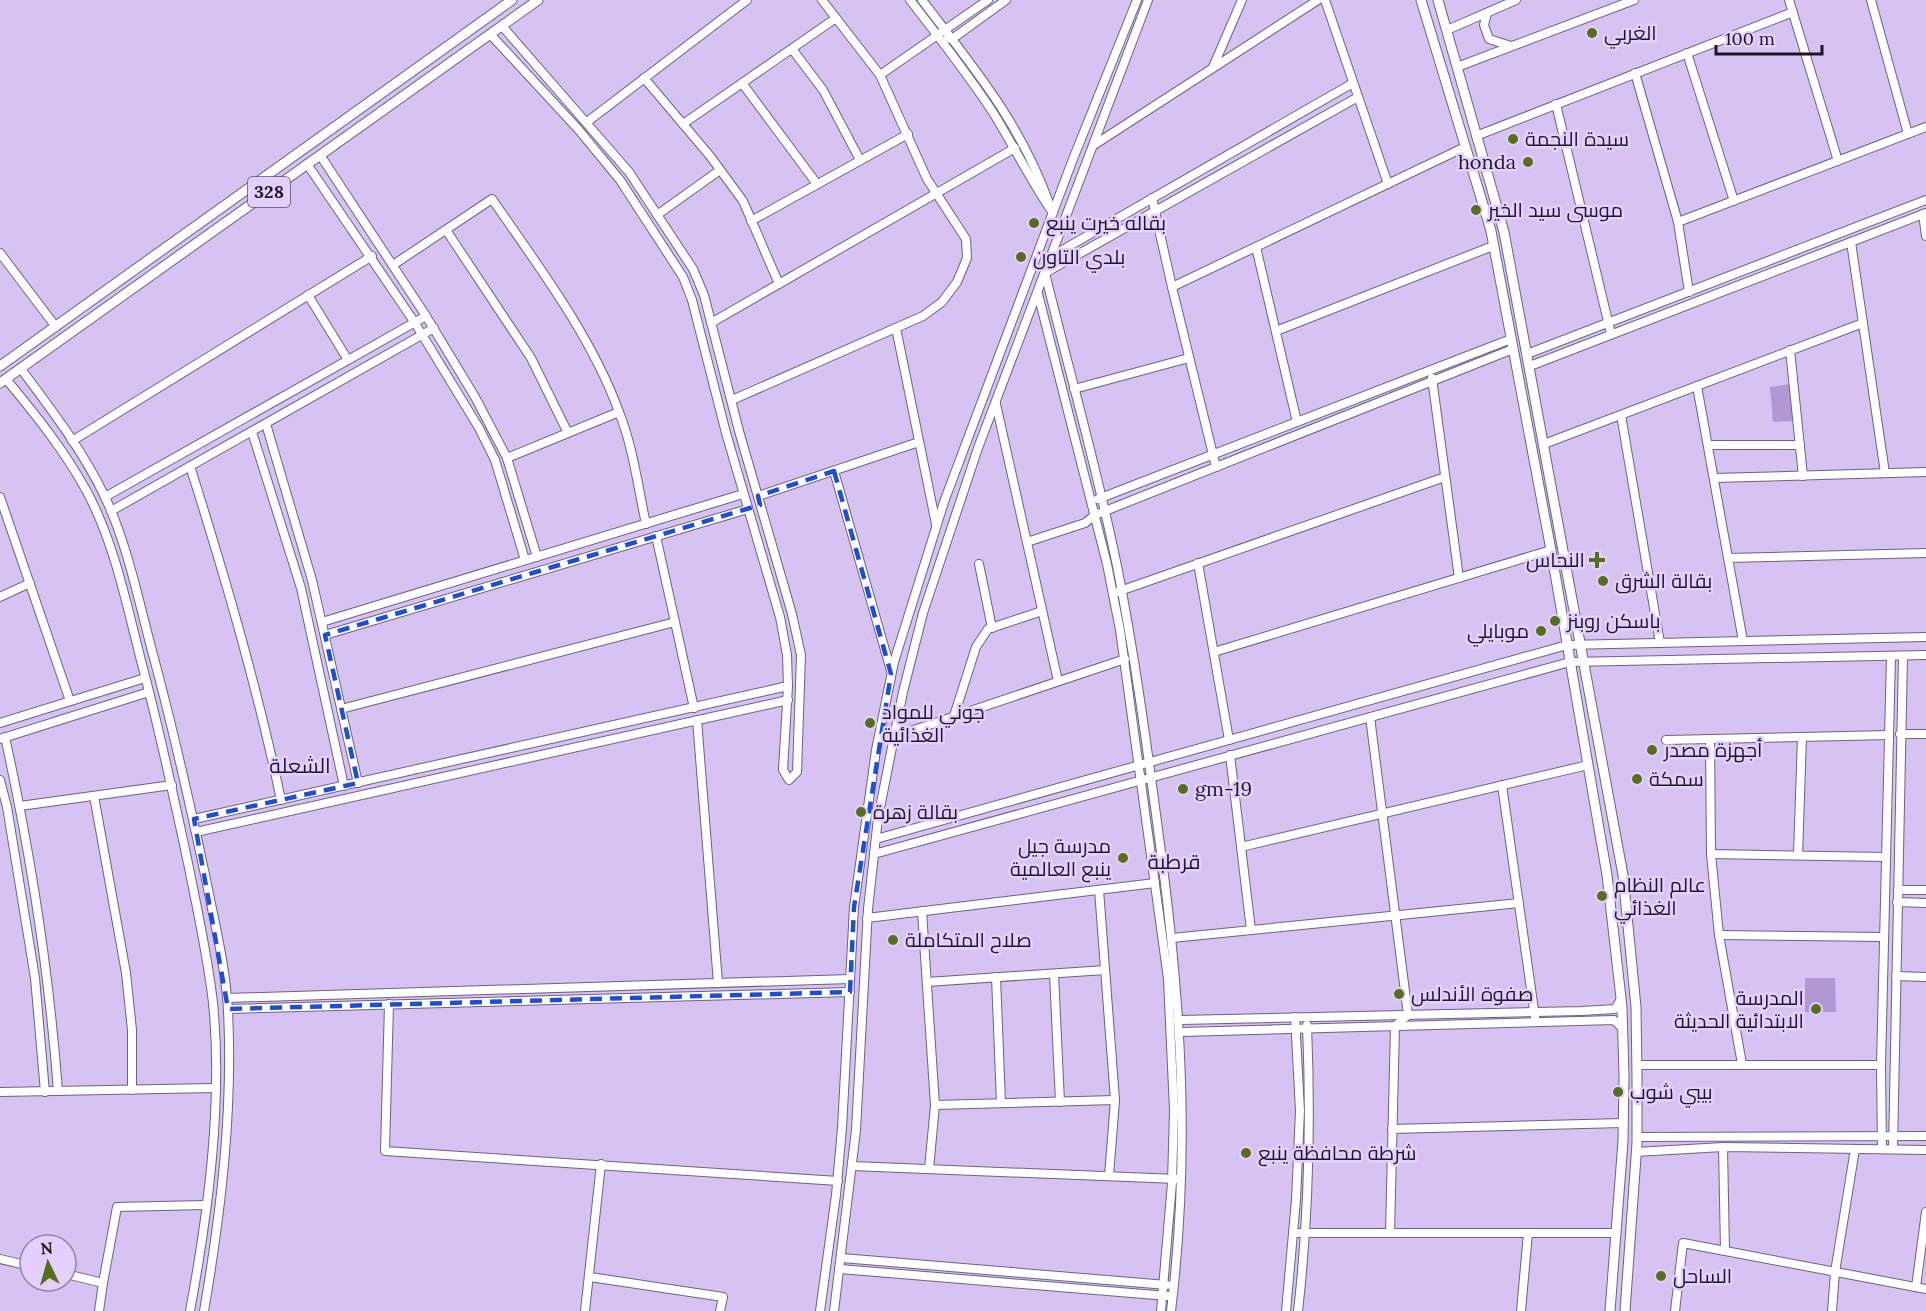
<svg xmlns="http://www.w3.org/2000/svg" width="1926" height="1311" viewBox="0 0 1926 1311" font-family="Lora,Cairo,serif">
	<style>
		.green { fill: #b297d5 }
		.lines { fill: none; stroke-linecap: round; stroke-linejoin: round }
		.minor-casing { stroke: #705f88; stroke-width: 10 }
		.major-casing { stroke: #705f88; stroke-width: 11 }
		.minor { stroke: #fff; stroke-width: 8 }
		.major { stroke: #fff; stroke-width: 9 }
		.marked { fill: none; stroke: #1d4ed8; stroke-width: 4.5; stroke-dasharray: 12 8; stroke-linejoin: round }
		.poi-dot { fill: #576e1d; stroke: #e3d0ff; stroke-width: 2 }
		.labels { text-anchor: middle; stroke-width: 5; stroke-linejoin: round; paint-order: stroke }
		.shield { fill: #e3d0ff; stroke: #594e68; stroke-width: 1.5 }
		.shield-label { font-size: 18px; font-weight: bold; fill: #1e1728 }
		.poi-label { font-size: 20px; fill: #1e1728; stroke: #e3d0ff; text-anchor: start }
		.neighbourhood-label { font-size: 21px; fill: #1e1728; stroke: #e3d0ff }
	</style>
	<rect width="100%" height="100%" fill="#d6c3f2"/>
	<g class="green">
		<polygon points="1790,384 1795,421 1773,422 1770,387"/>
		<polygon points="1805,978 1835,978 1836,1012 1805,1012"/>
	</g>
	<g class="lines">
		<defs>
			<g id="minor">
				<path d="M910,0c28,36 57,73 82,111 21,33 38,69 61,102"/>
				<path d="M922,0c51,67 98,122 127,203"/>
				<polyline points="1325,0 1388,184"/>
				<polyline points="1789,0 1838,161"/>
				<polyline points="1871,0 1908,134"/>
				<polyline points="1487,13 1484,25 1489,39 1511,46"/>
				<polyline points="1447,30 1516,0"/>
				<polyline points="490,34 578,129 620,180 683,277 692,300 726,433 780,617 787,655 788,686 783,770 789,780 797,772 801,655 792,614 739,431 704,295 693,269 629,172 502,26"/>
				<polyline points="948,38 952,39 1006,0"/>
				<polyline points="792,49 823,90 860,160"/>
				<polyline points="1687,53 1734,201"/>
				<polyline points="1213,67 1242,0"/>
				<polyline points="1457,67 1634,0"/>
				<polyline points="1635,73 1678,222 1689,292"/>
				<polyline points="880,75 988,0"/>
				<polyline points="644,78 710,156 743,201 779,284"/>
				<polyline points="742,83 817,184"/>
				<polyline points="1556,104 1611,334"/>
				<polyline points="587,122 747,0"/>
				<polyline points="683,124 836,18"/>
				<polyline points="1476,136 1793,12"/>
				<polyline points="1094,145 1318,0"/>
				<polyline points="320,155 426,316 475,397 507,458 537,557"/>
				<polyline points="307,164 415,323 479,428 495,460 525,560"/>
				<polyline points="1152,198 1172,287"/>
				<polyline points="1923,214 1926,236"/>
				<polyline points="657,215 720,170"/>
				<polyline points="751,221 908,134"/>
				<polyline points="1678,222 1926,127"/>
				<polyline points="446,230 531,358 568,433"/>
				<polyline points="1851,242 1885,473"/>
				<polyline points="1256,247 1297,422"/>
				<polyline points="0,253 56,327"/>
				<polyline points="1052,256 1353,83"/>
				<path d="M393,265l99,-66c46,67 99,136 127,213 14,35 19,75 27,112"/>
				<polyline points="1038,294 1107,564 1120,630 1168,979 1174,1110 1172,1183 1161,1311"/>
				<polyline points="308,295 348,360"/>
				<polyline points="711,323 1015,148"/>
				<polyline points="896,328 936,524"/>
				<polyline points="1276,331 1493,246"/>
				<polyline points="1790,350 1803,476"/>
				<polyline points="1527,354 1926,200"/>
				<polyline points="1530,366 1926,213"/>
				<path d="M21,369c30,40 62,82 84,128 24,51 35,111 50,165 20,75 37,151 53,227 8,40 18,81 20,122 5,100 -7,201 -24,300"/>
				<polyline points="1432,378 1459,578"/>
				<path d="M6,379c29,35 58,71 80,111 30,55 42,122 58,182 17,65 31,130 45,196 9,45 19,90 24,135 10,99 -5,211 -23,308"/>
				<polyline points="1697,386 1743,641"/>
				<polyline points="1074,389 1189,358"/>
				<polyline points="732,400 923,316 942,302 957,282 967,258 966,239 927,179 880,75 822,0"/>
				<polyline points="996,404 1058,681"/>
				<polyline points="1621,415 1660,643"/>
				<polyline points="266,424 312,580 358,783"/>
				<polyline points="252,432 301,588 344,786"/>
				<polyline points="72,441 372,256"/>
				<polyline points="1544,444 1863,323"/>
				<polyline points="1708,445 1800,445"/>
				<polyline points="507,458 619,412"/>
				<path d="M190,466c35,111 67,220 91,334"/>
				<polyline points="1216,467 1172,287 1465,147"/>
				<polyline points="834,471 891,671"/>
				<polyline points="1714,478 1926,472"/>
				<polyline points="758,496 919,442"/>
				<polyline points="0,497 70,701"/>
				<polyline points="105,497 426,316"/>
				<polyline points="1098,499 1511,339"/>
				<polyline points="111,511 434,328"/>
				<polyline points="656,536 694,708"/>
				<polyline points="1027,542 1085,523 1095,515 1513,349"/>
				<polyline points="1728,558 1926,553"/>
				<polyline points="1198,563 1229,740"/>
				<polyline points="979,564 992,628"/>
				<polyline points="1117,592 1445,477"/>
				<polyline points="0,597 30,583"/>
				<polyline points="322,622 743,494"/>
				<polyline points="325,635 748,509"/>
				<polyline points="1214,652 1551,550"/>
				<polyline points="341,709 675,622"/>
				<polyline points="954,716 976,647 988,629 1042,611"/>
				<polyline points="1370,717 1408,1015 1395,1026 1390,1233"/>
				<polyline points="697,720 718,983"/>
				<polyline points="0,723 145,678"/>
				<polyline points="1900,734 1926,734"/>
				<path d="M5,737c26,118 44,235 53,354"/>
				<polyline points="893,737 1125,659"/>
				<polyline points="0,739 149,692"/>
				<polyline points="1710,739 1711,854 1719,935 1742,1064"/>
				<polyline points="1666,740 1889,735"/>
				<polyline points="1230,755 1251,930"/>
				<polyline points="0,780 7,807 35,978 45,1092"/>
				<polyline points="1502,785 1535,1017"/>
				<polyline points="94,796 126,973 132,1030 132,1090"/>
				<polyline points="20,806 172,785"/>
				<polyline points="194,819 788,686"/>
				<polyline points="196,832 788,700"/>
				<polyline points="876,839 1567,645 1926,637"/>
				<polyline points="1241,847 1588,765"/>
				<polyline points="874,854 1570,662 1926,655"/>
				<polyline points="1711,854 1886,857"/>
				<polyline points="1798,855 1802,737"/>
				<polyline points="1099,890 1115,1100 1109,1176"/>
				<polyline points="1898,890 1926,890"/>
				<polyline points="1897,902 1926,903"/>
				<polyline points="922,911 935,1105 929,1169"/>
				<polyline points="867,918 1155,883"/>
				<polyline points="1719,935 1884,937"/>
				<polyline points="1172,938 1519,903"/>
				<polyline points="1054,974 1060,1102"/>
				<polyline points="1896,976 1926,977"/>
				<polyline points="996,977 1001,1103"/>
				<polyline points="927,982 1105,970"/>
				<polyline points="227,998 850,979"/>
				<polyline points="389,1004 385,1151 838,1181"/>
				<polyline points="228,1009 850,992"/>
				<polyline points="1180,1020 1582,1011 1615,1009 1621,999"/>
				<polyline points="1181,1032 1614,1020 1622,1028"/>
				<polyline points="1637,1065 1881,1065"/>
				<polyline points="0,1092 214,1088"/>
				<polyline points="935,1105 1115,1100"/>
				<polyline points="1392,1129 1623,1123"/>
				<polyline points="1637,1137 1926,1136"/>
				<polyline points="1723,1147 1725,1251"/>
				<polyline points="1882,1149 1881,1065 1891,656"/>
				<polyline points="1893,1149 1903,656"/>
				<polyline points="1636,1152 1723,1147 1926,1150"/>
				<polyline points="852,1166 1177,1179"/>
				<polyline points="1293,1233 1616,1233"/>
				<polyline points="842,1258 1167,1285"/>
				<polyline points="0,1259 30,1266"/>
				<polyline points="840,1269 1168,1296"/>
				<polyline points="66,1274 103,1283 99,1311"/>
				<polyline points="590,1277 723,1297 720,1311"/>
				<polyline points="103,1283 117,1207 205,1205"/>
				<polyline points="1916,1287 1926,1212"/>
				<polyline points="585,1311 601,1164"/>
				<polyline points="820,1311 836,1195 842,1128 854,907 876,750 894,662 944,502 1073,159 1137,0"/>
				<polyline points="834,1311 856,1130 868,909 878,818 903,692 923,613 978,448 1148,0"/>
				<path d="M1171,1311c20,-163 10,-312 -12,-474 -12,-90 -24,-181 -42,-271 -20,-98 -48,-195 -72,-293l313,-176"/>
				<polyline points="1286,1311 1296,1200 1300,1111 1295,1017"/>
				<path d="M1298,1311c11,-96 13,-190 9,-286"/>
				<polyline points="1521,1311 1528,1233"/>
				<polyline points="1675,1311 1683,1243 1926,1289"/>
				<polyline points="1832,1311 1835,1272 1855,1149"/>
			</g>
			<g id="major">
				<polyline points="1421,0 1491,231 1551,550 1607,875 1622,1007 1624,1075 1623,1141 1610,1311"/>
				<polyline points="1438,0 1504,232 1623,875 1636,1007 1637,1076 1637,1143 1625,1311"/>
				<polyline points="0,366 512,0"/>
				<polyline points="0,383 538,0"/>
			</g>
		</defs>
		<use href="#minor" class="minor-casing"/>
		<use href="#major" class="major-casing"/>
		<use href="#minor" class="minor"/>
		<use href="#major" class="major"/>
	</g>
	<path class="marked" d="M834,471l57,203 -37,233 -4,85 -622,17 -34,-190 164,-36 -33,-148 435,-130 -2,-9z"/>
	<g class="poi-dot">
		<circle cx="1592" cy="33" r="6"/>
		<circle cx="1513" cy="139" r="6"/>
		<circle cx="1528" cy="162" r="6"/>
		<circle cx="1476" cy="210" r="6"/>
		<circle cx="1034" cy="223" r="6"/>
		<circle cx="1021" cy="257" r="6"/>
		<path d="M1594 551h6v6h6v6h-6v6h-6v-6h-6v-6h6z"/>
		<circle cx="1603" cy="581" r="6"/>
		<circle cx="1555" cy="621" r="6"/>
		<circle cx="1541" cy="631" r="6"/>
		<circle cx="870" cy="723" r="6"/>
		<circle cx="1652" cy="750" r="6"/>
		<circle cx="1637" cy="779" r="6"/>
		<circle cx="1183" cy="789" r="6"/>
		<circle cx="861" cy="812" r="6"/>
		<circle cx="1123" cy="858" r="6"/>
		<circle cx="1602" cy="896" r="6"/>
		<circle cx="893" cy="940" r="6"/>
		<circle cx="1399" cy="994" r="6"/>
		<circle cx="1816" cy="1009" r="6"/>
		<circle cx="1618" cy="1092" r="6"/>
		<circle cx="1246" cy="1153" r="6"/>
		<circle cx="1661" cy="1276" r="6"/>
	</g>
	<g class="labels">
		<rect class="shield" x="248" y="177" width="42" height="30" rx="4.5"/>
		<g class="shield-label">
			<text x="269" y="198">328</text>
		</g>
		<g class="poi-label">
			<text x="1604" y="40">الغربي</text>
			<text x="1525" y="146">سيدة النجمة</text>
			<text x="1516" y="169" text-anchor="end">honda</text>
			<text x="1488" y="217">موسى سيد الخير</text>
			<text x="1046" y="230">بقاله خيرت ينبع</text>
			<text x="1033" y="264">بلدي التاون</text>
			<text x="1585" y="567" text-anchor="end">النحاس</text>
			<text x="1615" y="588">بقالة الشرق</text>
			<text x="1567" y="628">باسكن روبنز</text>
			<text x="1529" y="638" text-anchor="end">موبايلي</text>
			<text x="882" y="719">جوني للمواد<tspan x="882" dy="23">الغذائية</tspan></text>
			<text x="1664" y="757">أجهزة مصدر</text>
			<text x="1649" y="786">سمكة</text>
			<text x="1195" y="796">gm-19</text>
			<text x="873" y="819">بقالة زهرة</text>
			<text x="1111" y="853" text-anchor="end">مدرسة جيل<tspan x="1111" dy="23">ينبع العالمية</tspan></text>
			<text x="1614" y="892">عالم النظام<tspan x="1614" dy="23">الغذائي</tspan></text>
			<text x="905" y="947">صلاح المتكاملة</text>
			<text x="1411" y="1001">صفوة الأندلس</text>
			<text x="1804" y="1005" text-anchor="end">المدرسة<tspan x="1804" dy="23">الابتدائية الحديثة</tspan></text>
			<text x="1630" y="1099">بيبي شوب</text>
			<text x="1258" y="1160">شرطة محافظة ينبع</text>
			<text x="1673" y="1283">الساحل</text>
		</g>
		<g class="neighbourhood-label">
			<text x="300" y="773">الشعلة</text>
			<text x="1174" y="869">قرطبة</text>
		</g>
	</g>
	<g transform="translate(48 1263) rotate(355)"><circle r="28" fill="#e3d0ff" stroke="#9486a9" stroke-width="1.5"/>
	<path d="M0-4.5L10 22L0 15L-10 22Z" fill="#576e1d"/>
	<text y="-9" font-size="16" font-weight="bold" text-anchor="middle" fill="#1e1728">N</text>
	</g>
	<path d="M1716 45v9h106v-9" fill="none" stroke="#1e1728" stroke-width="3"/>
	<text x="1725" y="45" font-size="18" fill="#1e1728" stroke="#e3d0ff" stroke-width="4.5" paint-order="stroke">100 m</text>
</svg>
